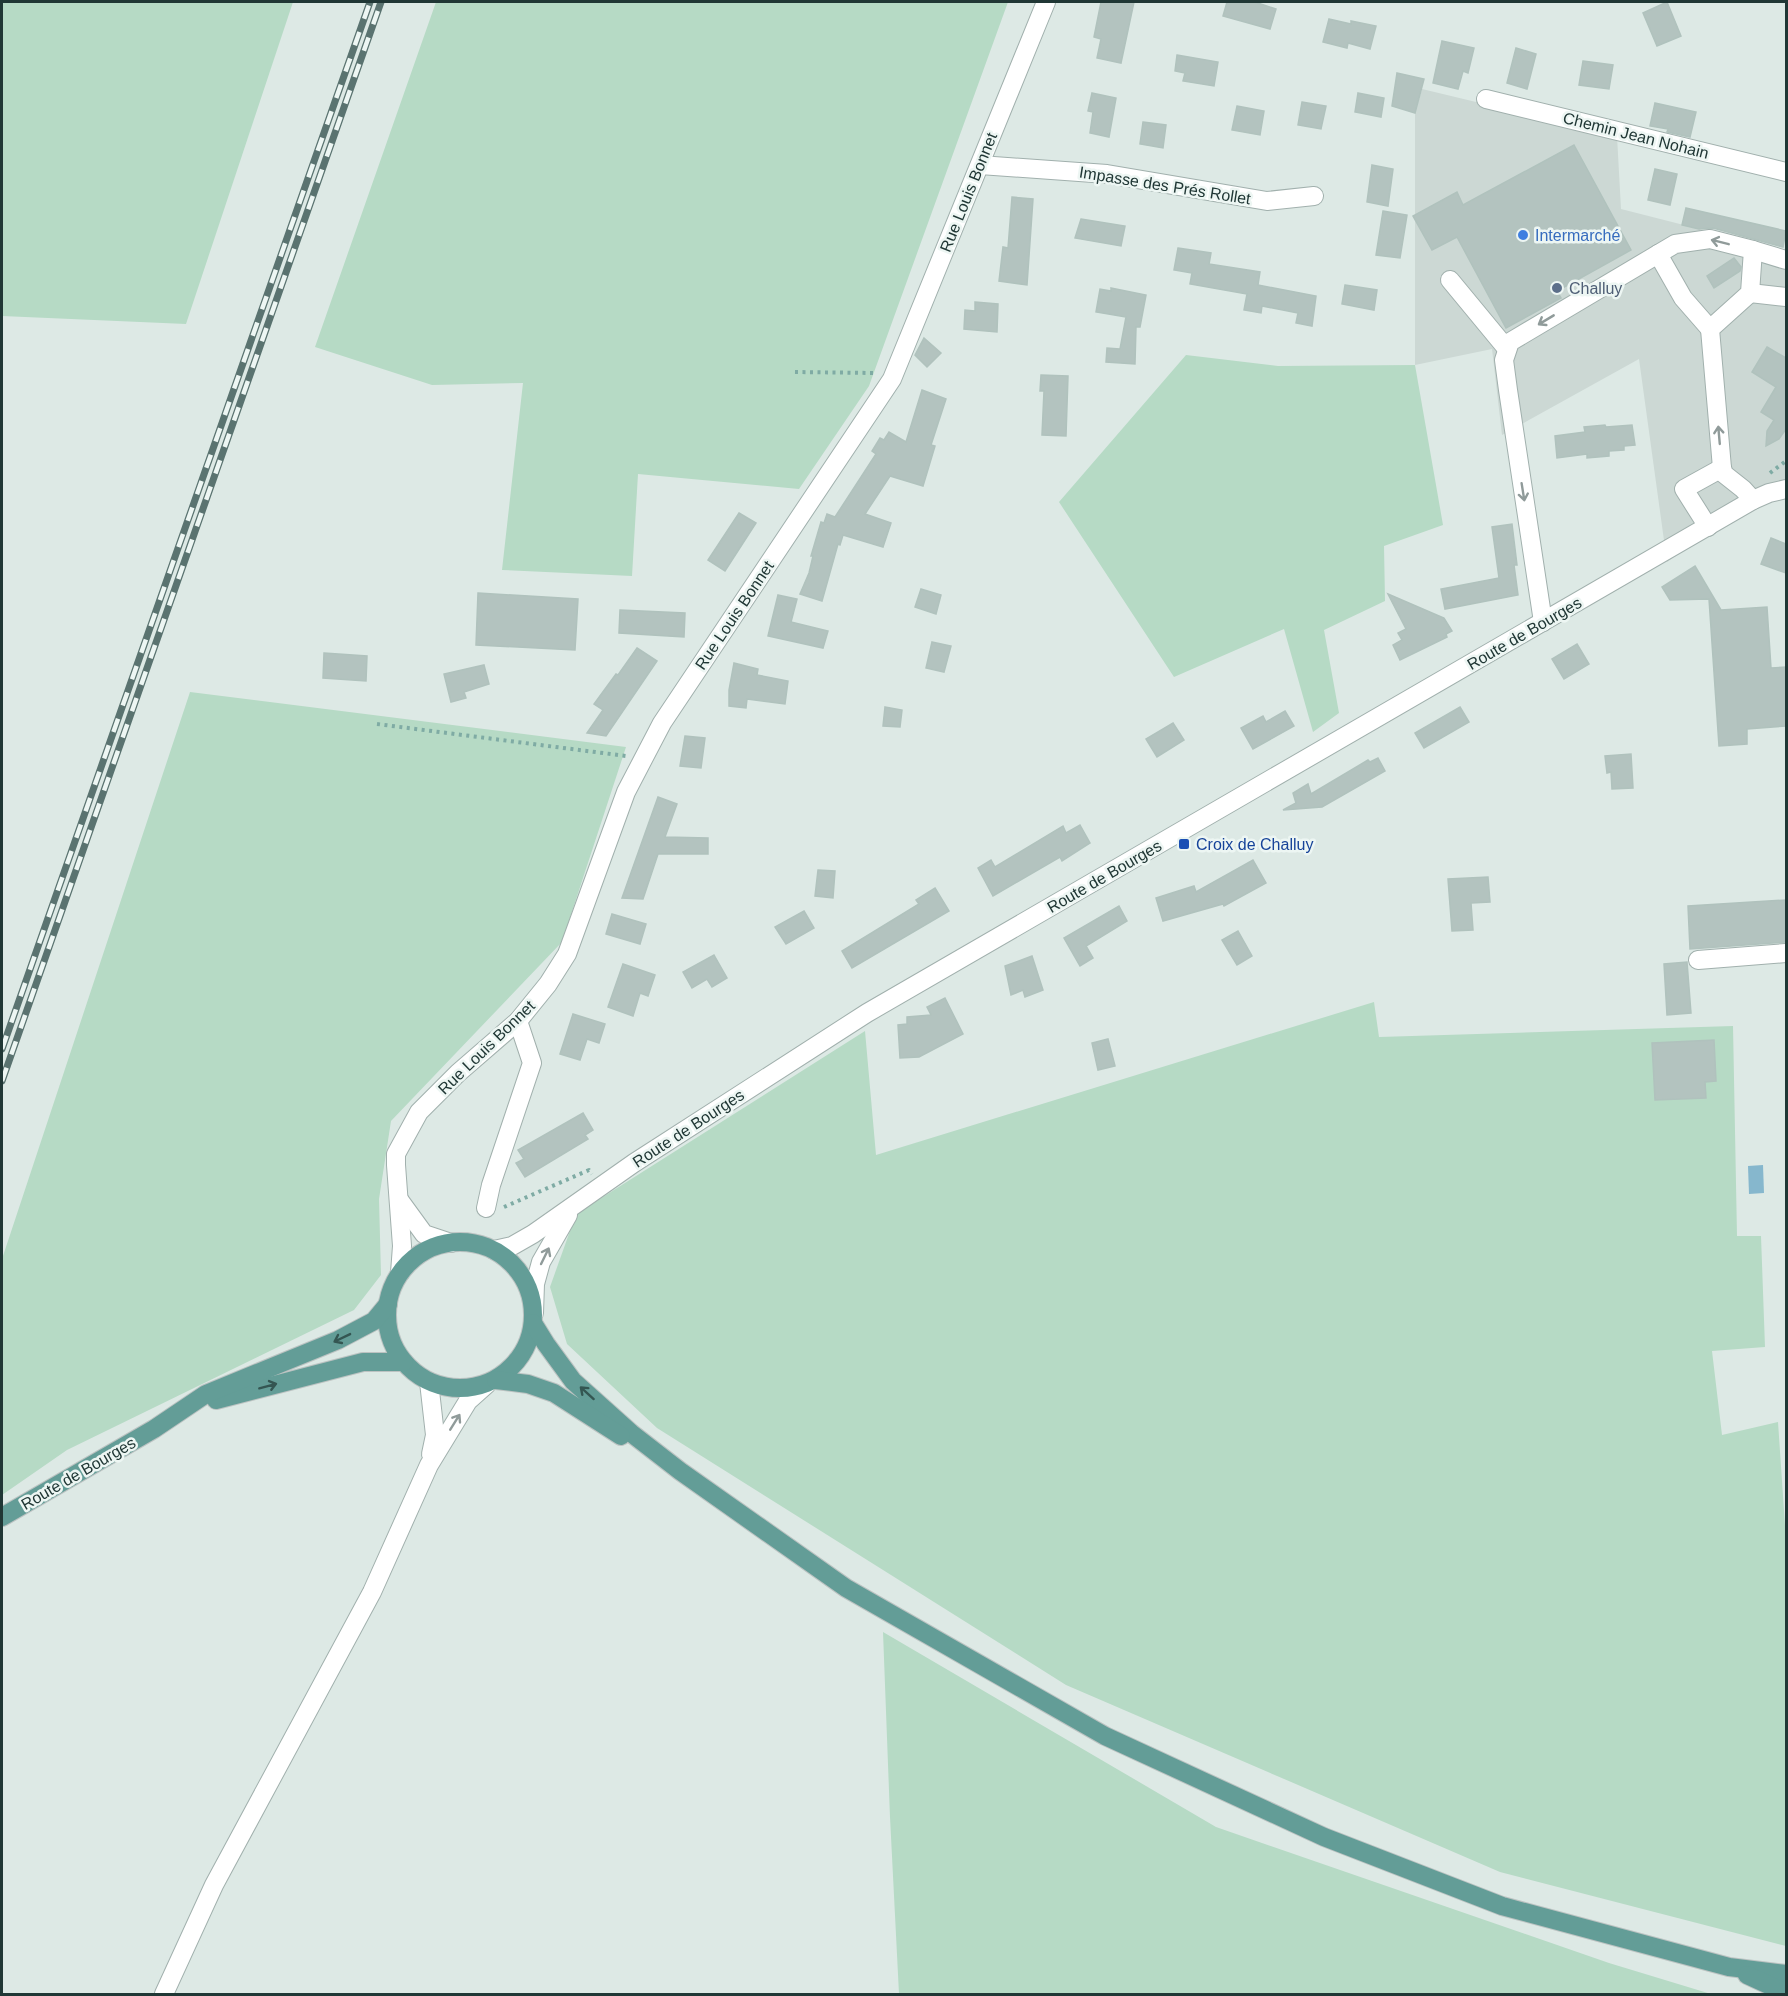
<svg xmlns="http://www.w3.org/2000/svg" width="1788" height="1996" viewBox="0 0 1788 1996" font-family="Helvetica,sans-serif">
	<style>
		.built { fill: #ccd8d4 }
		.green { fill: #b6dac5 }
		.water { fill: #86b7cd }
		.building { fill: #b3c3bf; stroke: #b0c2bd; stroke-width: 1.5 }
		.lines { fill: none; stroke-linecap: round; stroke-linejoin: round }
		.minor-casing { stroke: #a1b0ad; stroke-width: 20 }
		.major-casing { stroke: #bcc3c2; stroke-width: 20 }
		.path { stroke: #7faba4; stroke-width: 4; stroke-dasharray: 3 4.5; stroke-linecap: butt }
		.minor { stroke: #fff; stroke-width: 18 }
		.major { stroke: #639d97; stroke-width: 18 }
		.rail-casing { stroke: #5a7370; stroke-width: 7 }
		.rail { stroke: #edf6f3; stroke-width: 4.5; stroke-dasharray: 14; stroke-linecap: butt }
		.oneway { stroke: #909b9a }
		.oneway2 { stroke: #345652 }
		.shop-dot { fill: #3f7fe0; stroke: #edf6f3; stroke-width: 2 }
		.service-dot { fill: #5c6f8a; stroke: #edf6f3; stroke-width: 2 }
		.transit-dot { fill: #1a4fb4; stroke: #edf6f3; stroke-width: 2 }
		.labels { text-anchor: middle; stroke-width: 5; stroke-linejoin: round; paint-order: stroke }
		.street-label { font-size: 16px; fill: #203735; stroke: #edf6f3 }
		.shop-label { font-size: 16px; fill: #366cbe; stroke: #edf6f3; text-anchor: start }
		.service-label { font-size: 16px; fill: #4e5e75; stroke: #edf6f3; text-anchor: start }
		.transit-label { font-size: 16px; fill: #164399; stroke: #edf6f3; text-anchor: start }
	</style>
	<rect width="100%" height="100%" fill="#dde9e5"/>
	<polygon class="built" points="1422,89 1617,136 1621,209 1786,251 1786,480 1667,562 1639,359 1502,435 1492,349 1415,365 1415,113"/>
	<g class="green">
		<polygon points="2,2 293,2 186,324 2,316"/>
		<polygon points="436,2 1008,2 869,386 799,489 638,474 632,576 502,570 523,383 432,385 315,347"/>
		<polygon points="1186,355 1278,366 1415,365 1443,525 1384,546 1385,601 1324,630 1339,713 1313,732 1284,629 1174,677 1059,502"/>
		<polygon points="190,692 626,747 562,942 391,1121 379,1199 381,1275 354,1310 67,1450 2,1495 2,1259"/>
		<polygon points="1374,1002 1379,1037 1733,1026 1737,1236 1761,1236 1765,1347 1712,1351 1722,1435 1778,1422 1786,1540 1786,1946 1500,1872 1066,1685 657,1428 567,1344 550,1287 576,1214 865,1031 876,1155"/>
		<polygon points="883,1632 1216,1827 1609,1963 1711,1994 899,1994 890,1817"/>
	</g>
	<polygon class="water" points="1763,1165 1764,1193 1749,1194 1748,1166"/>
	<g class="building">
		<polygon points="1101,2 1134,2 1121,63 1097,58 1101,39 1094,37"/>
		<polygon points="1227,2 1255,2 1276,9 1270,29 1223,16"/>
		<polygon points="1667,2 1681,36 1657,46 1643,13"/>
		<polygon points="1329,19 1351,24 1351,21 1376,26 1370,49 1348,43 1347,48 1323,42"/>
		<polygon points="1442,41 1474,48 1468,73 1463,71 1458,89 1433,83"/>
		<polygon points="1516,48 1536,54 1527,89 1507,83"/>
		<polygon points="1177,55 1218,62 1214,86 1183,81 1185,73 1175,71"/>
		<polygon points="1583,61 1613,65 1609,89 1579,85"/>
		<polygon points="1397,73 1424,79 1415,113 1392,106"/>
		<polygon points="1092,93 1116,98 1109,137 1090,133 1093,112 1088,111"/>
		<polygon points="1358,93 1384,98 1381,117 1355,112"/>
		<polygon points="1302,102 1326,106 1321,129 1298,125"/>
		<polygon points="1655,103 1696,112 1690,137 1667,132 1668,129 1650,126"/>
		<polygon points="1237,106 1264,111 1260,135 1232,130"/>
		<polygon points="1143,122 1166,125 1163,148 1140,144"/>
		<polygon points="1574,145 1631,250 1557,291 1561,298 1506,328 1457,237 1432,250 1413,216 1457,192 1463,205"/>
		<polygon points="1372,165 1393,169 1388,206 1367,202"/>
		<polygon points="1655,169 1677,174 1670,205 1648,200"/>
		<polygon points="1012,197 1033,199 1027,285 999,281 1003,247 1008,248"/>
		<polygon points="1686,208 1786,231 1783,247 1713,228 1699,229 1682,225"/>
		<polygon points="1383,211 1407,215 1400,258 1376,255"/>
		<polygon points="1081,219 1125,226 1121,246 1075,238"/>
		<polygon points="1178,248 1211,253 1209,264 1260,272 1258,285 1316,296 1312,326 1296,323 1298,313 1262,306 1261,313 1244,310 1247,294 1190,284 1192,273 1174,270"/>
		<polygon points="1734,258 1741,267 1740,271 1714,288 1707,276"/>
		<polygon points="1345,285 1377,290 1374,310 1342,304"/>
		<polygon points="1111,288 1146,295 1140,327 1136,327 1135,364 1106,362 1107,348 1120,349 1126,317 1096,312 1100,289 1111,291"/>
		<polygon points="975,302 998,304 997,332 964,329 965,310 975,311"/>
		<polygon points="924,338 941,353 927,367 915,355"/>
		<polygon points="1767,347 1786,358 1786,429 1779,439 1766,446 1767,431 1774,420 1761,412 1776,387 1752,372"/>
		<polygon points="1041,375 1068,376 1066,436 1042,435 1044,391 1040,391"/>
		<polygon points="922,390 946,399 931,445 935,446 923,486 890,476 865,514 891,523 883,547 843,535 840,545 838,544 822,601 800,594 809,573 813,556 811,556 821,522 824,523 827,514 835,517 876,454 872,451 880,438 884,440 889,432 906,442"/>
		<polygon points="1605,425 1606,427 1632,425 1635,445 1624,446 1624,450 1609,451 1609,456 1587,458 1587,454 1557,458 1555,436 1585,432 1584,427"/>
		<polygon points="739,513 756,523 725,571 708,560"/>
		<polygon points="1512,524 1517,565 1514,565 1518,595 1445,609 1441,589 1499,578 1492,527"/>
		<polygon points="1771,538 1786,544 1786,573 1761,564"/>
		<polygon points="1695,566 1721,610 1767,607 1771,668 1786,667 1786,726 1747,729 1747,744 1719,746 1709,599 1670,600 1662,587"/>
		<polygon points="921,589 941,595 936,614 915,607"/>
		<polygon points="478,593 578,599 575,650 476,645"/>
		<polygon points="1388,594 1444,618 1452,631 1446,634 1447,637 1400,660 1393,645 1402,640 1398,633 1406,629"/>
		<polygon points="778,595 797,599 791,622 828,631 823,648 768,636"/>
		<polygon points="620,610 685,613 684,637 619,633"/>
		<polygon points="932,642 951,646 944,672 926,668"/>
		<polygon points="1577,644 1589,664 1564,679 1552,659"/>
		<polygon points="637,648 657,661 606,736 587,733 603,710 594,704 616,674 618,675"/>
		<polygon points="324,653 367,656 366,681 323,678"/>
		<polygon points="734,663 758,669 757,675 788,681 785,704 747,699 746,708 729,706 729,690"/>
		<polygon points="484,665 489,684 464,692 466,698 451,702 444,674"/>
		<polygon points="885,707 902,710 900,727 883,726"/>
		<polygon points="1460,707 1469,722 1424,748 1415,733"/>
		<polygon points="1285,711 1294,726 1253,749 1241,728 1263,716 1266,722"/>
		<polygon points="1173,723 1184,740 1157,757 1146,739"/>
		<polygon points="685,736 705,738 701,768 680,766"/>
		<polygon points="1631,754 1633,788 1612,789 1611,772 1607,773 1605,756"/>
		<polygon points="1378,758 1385,771 1322,807 1283,810 1296,803 1293,793 1308,784 1311,794 1368,760 1370,762"/>
		<polygon points="658,797 677,804 665,837 708,838 708,854 658,854 643,899 622,898"/>
		<polygon points="1080,825 1090,843 1062,861 1060,857 993,896 978,868 991,860 995,867 1063,826 1066,833"/>
		<polygon points="1253,860 1266,883 1224,906 1223,904 1163,921 1156,898 1194,886 1196,892"/>
		<polygon points="818,870 835,871 833,898 815,896"/>
		<polygon points="1488,877 1490,902 1471,903 1473,930 1452,931 1448,879"/>
		<polygon points="935,888 949,911 852,968 842,951 919,904 916,900"/>
		<polygon points="1786,900 1786,942 1690,949 1688,906"/>
		<polygon points="1119,906 1127,921 1086,946 1093,958 1080,966 1064,938"/>
		<polygon points="804,911 814,928 786,944 775,927"/>
		<polygon points="612,914 646,924 640,944 606,934"/>
		<polygon points="1238,931 1252,956 1237,965 1222,940"/>
		<polygon points="714,955 727,978 712,987 707,979 692,988 683,972"/>
		<polygon points="1032,956 1043,990 1025,997 1023,990 1011,995 1005,966"/>
		<polygon points="1687,962 1691,1013 1667,1015 1664,964"/>
		<polygon points="623,964 655,975 648,996 640,993 633,1016 608,1007"/>
		<polygon points="945,998 963,1034 919,1057 900,1058 898,1025 907,1024 907,1017 931,1015 927,1007"/>
		<polygon points="573,1014 605,1024 599,1043 587,1039 580,1060 560,1054"/>
		<polygon points="1108,1039 1115,1066 1098,1070 1092,1043"/>
		<polygon points="1714,1040 1716,1081 1705,1082 1706,1098 1655,1100 1652,1043"/>
		<polygon points="583,1113 593,1130 585,1135 588,1139 525,1177 516,1163 524,1159 518,1150"/>
	</g>
	<g class="lines">
		<defs>
			<g id="minor">
				<polyline points="1486,99 1786,172"/>
				<polyline points="980,165 1107,174 1267,201 1314,196"/>
				<polyline points="1753,250 1786,260"/>
				<polyline points="1658,254 1683,298 1710,329"/>
				<polyline points="1450,280 1507,349"/>
				<polyline points="1750,293 1786,297"/>
				<polyline points="1708,527 1684,489 1722,468"/>
				<polyline points="1543,622 1508,390 1504,360 1510,342 1675,244 1710,239 1753,250 1750,293 1710,329 1722,468 1724,474 1743,489 1753,500"/>
				<polyline points="1698,960 1786,953"/>
				<polyline points="400,1201 424,1234 451,1243"/>
				<polyline points="486,1208 491,1185 532,1063 518,1021"/>
				<polyline points="494,1250 512,1246 533,1234 634,1163 867,1013 1753,500 1769,493 1786,489"/>
				<polyline points="400,1273 402,1246 396,1165 396,1154 419,1112 458,1073 518,1021 548,984 567,954 626,792 662,723 892,379 1046,2"/>
				<polyline points="534,1313 535,1284 541,1262 568,1215"/>
				<polyline points="429,1382 435,1435 431,1454"/>
				<polyline points="164,1994 214,1885 372,1592 429,1465 468,1401 487,1384"/>
			</g>
			<g id="major">
				<circle cx="460" cy="1315" r="73"/>
				<polyline points="533,1323 546,1344 573,1381 631,1433 680,1471 846,1588 1105,1736 1324,1837 1502,1906 1729,1967 1786,1974"/>
				<polyline points="496,1380 528,1384 554,1393 621,1436"/>
				<polyline points="216,1400 363,1362 404,1362"/>
				<polyline points="2,1517 154,1429 206,1394 338,1340 374,1321 388,1304"/>
				<polyline points="1747,1975 1786,1993"/>
			</g>
		</defs>
		<use href="#minor" class="minor-casing"/>
		<use href="#major" class="major-casing"/>
		<g class="path">
			<polyline points="795,372 875,373"/>
			<polyline points="1770,473 1786,461"/>
			<polyline points="377,724 626,756"/>
			<polyline points="504,1207 589,1170 592,1174"/>
		</g>
		<use href="#minor" class="minor"/>
		<use href="#major" class="major"/>
		<defs>
			<g id="rail">
				<polyline points="2,1049 370,2"/>
				<polyline points="2,1081 381,2"/>
			</g>
		</defs>
		<use href="#rail" class="rail-casing"/>
		<use href="#rail" class="rail"/>
	</g>
	<defs><path id="oneway-shaft" d="M-6 0H5M1.5-3L5.5 0L1.5 3" fill="none" stroke-width="1.6" stroke-linecap="round" stroke-linejoin="round" transform="scale(1.5)"/></defs>
	<g class="oneway">
		<use href="#oneway-shaft" transform="translate(1720 242) rotate(-166)"/>
		<use href="#oneway-shaft" transform="translate(1546 320) rotate(149)"/>
		<use href="#oneway-shaft" transform="translate(1719 435) rotate(-95)"/>
		<use href="#oneway-shaft" transform="translate(1523 492) rotate(81)"/>
		<use href="#oneway-shaft" transform="translate(545 1256) rotate(-64)"/>
		<use href="#oneway-shaft" transform="translate(455 1422) rotate(-58)"/>
	</g>
	<g class="oneway2">
		<use href="#oneway-shaft" transform="translate(342 1338) rotate(154)"/>
		<use href="#oneway-shaft" transform="translate(268 1386) rotate(-15)"/>
		<use href="#oneway-shaft" transform="translate(587 1393) rotate(-138)"/>
	</g>
	<circle class="shop-dot" cx="1523" cy="235" r="6"/>
	<circle class="service-dot" cx="1557" cy="288" r="6"/>
	<rect class="transit-dot" x="1178" y="838" width="12" height="12" rx="3"/>
	<g class="labels">
		<g class="street-label">
			<text transform="translate(1636 135) rotate(14)" y="6">Chemin Jean Nohain</text>
			<text transform="translate(1165 185) rotate(9)" y="6">Impasse des Prés Rollet</text>
			<text transform="translate(968 192) rotate(-68)" y="6">Rue Louis Bonnet</text>
			<text transform="translate(734 615) rotate(-56)" y="6">Rue Louis Bonnet</text>
			<text transform="translate(1524 633) rotate(-30)" y="6">Route de Bourges</text>
			<text transform="translate(1104 876) rotate(-30)" y="6">Route de Bourges</text>
			<text transform="translate(486 1047) rotate(-44)" y="6">Rue Louis Bonnet</text>
			<text transform="translate(688 1128) rotate(-33)" y="6">Route de Bourges</text>
			<text transform="translate(78 1473) rotate(-30)" y="6">Route de Bourges</text>
		</g>
		<g class="shop-label">
			<text x="1535" y="241">Intermarché</text>
		</g>
		<g class="service-label">
			<text x="1569" y="294">Challuy</text>
		</g>
		<g class="transit-label">
			<text x="1196" y="850">Croix de Challuy</text>
		</g>
	</g>
	<rect width="1788" height="1996" fill="none" stroke="#203735" stroke-width="6"/>
</svg>
